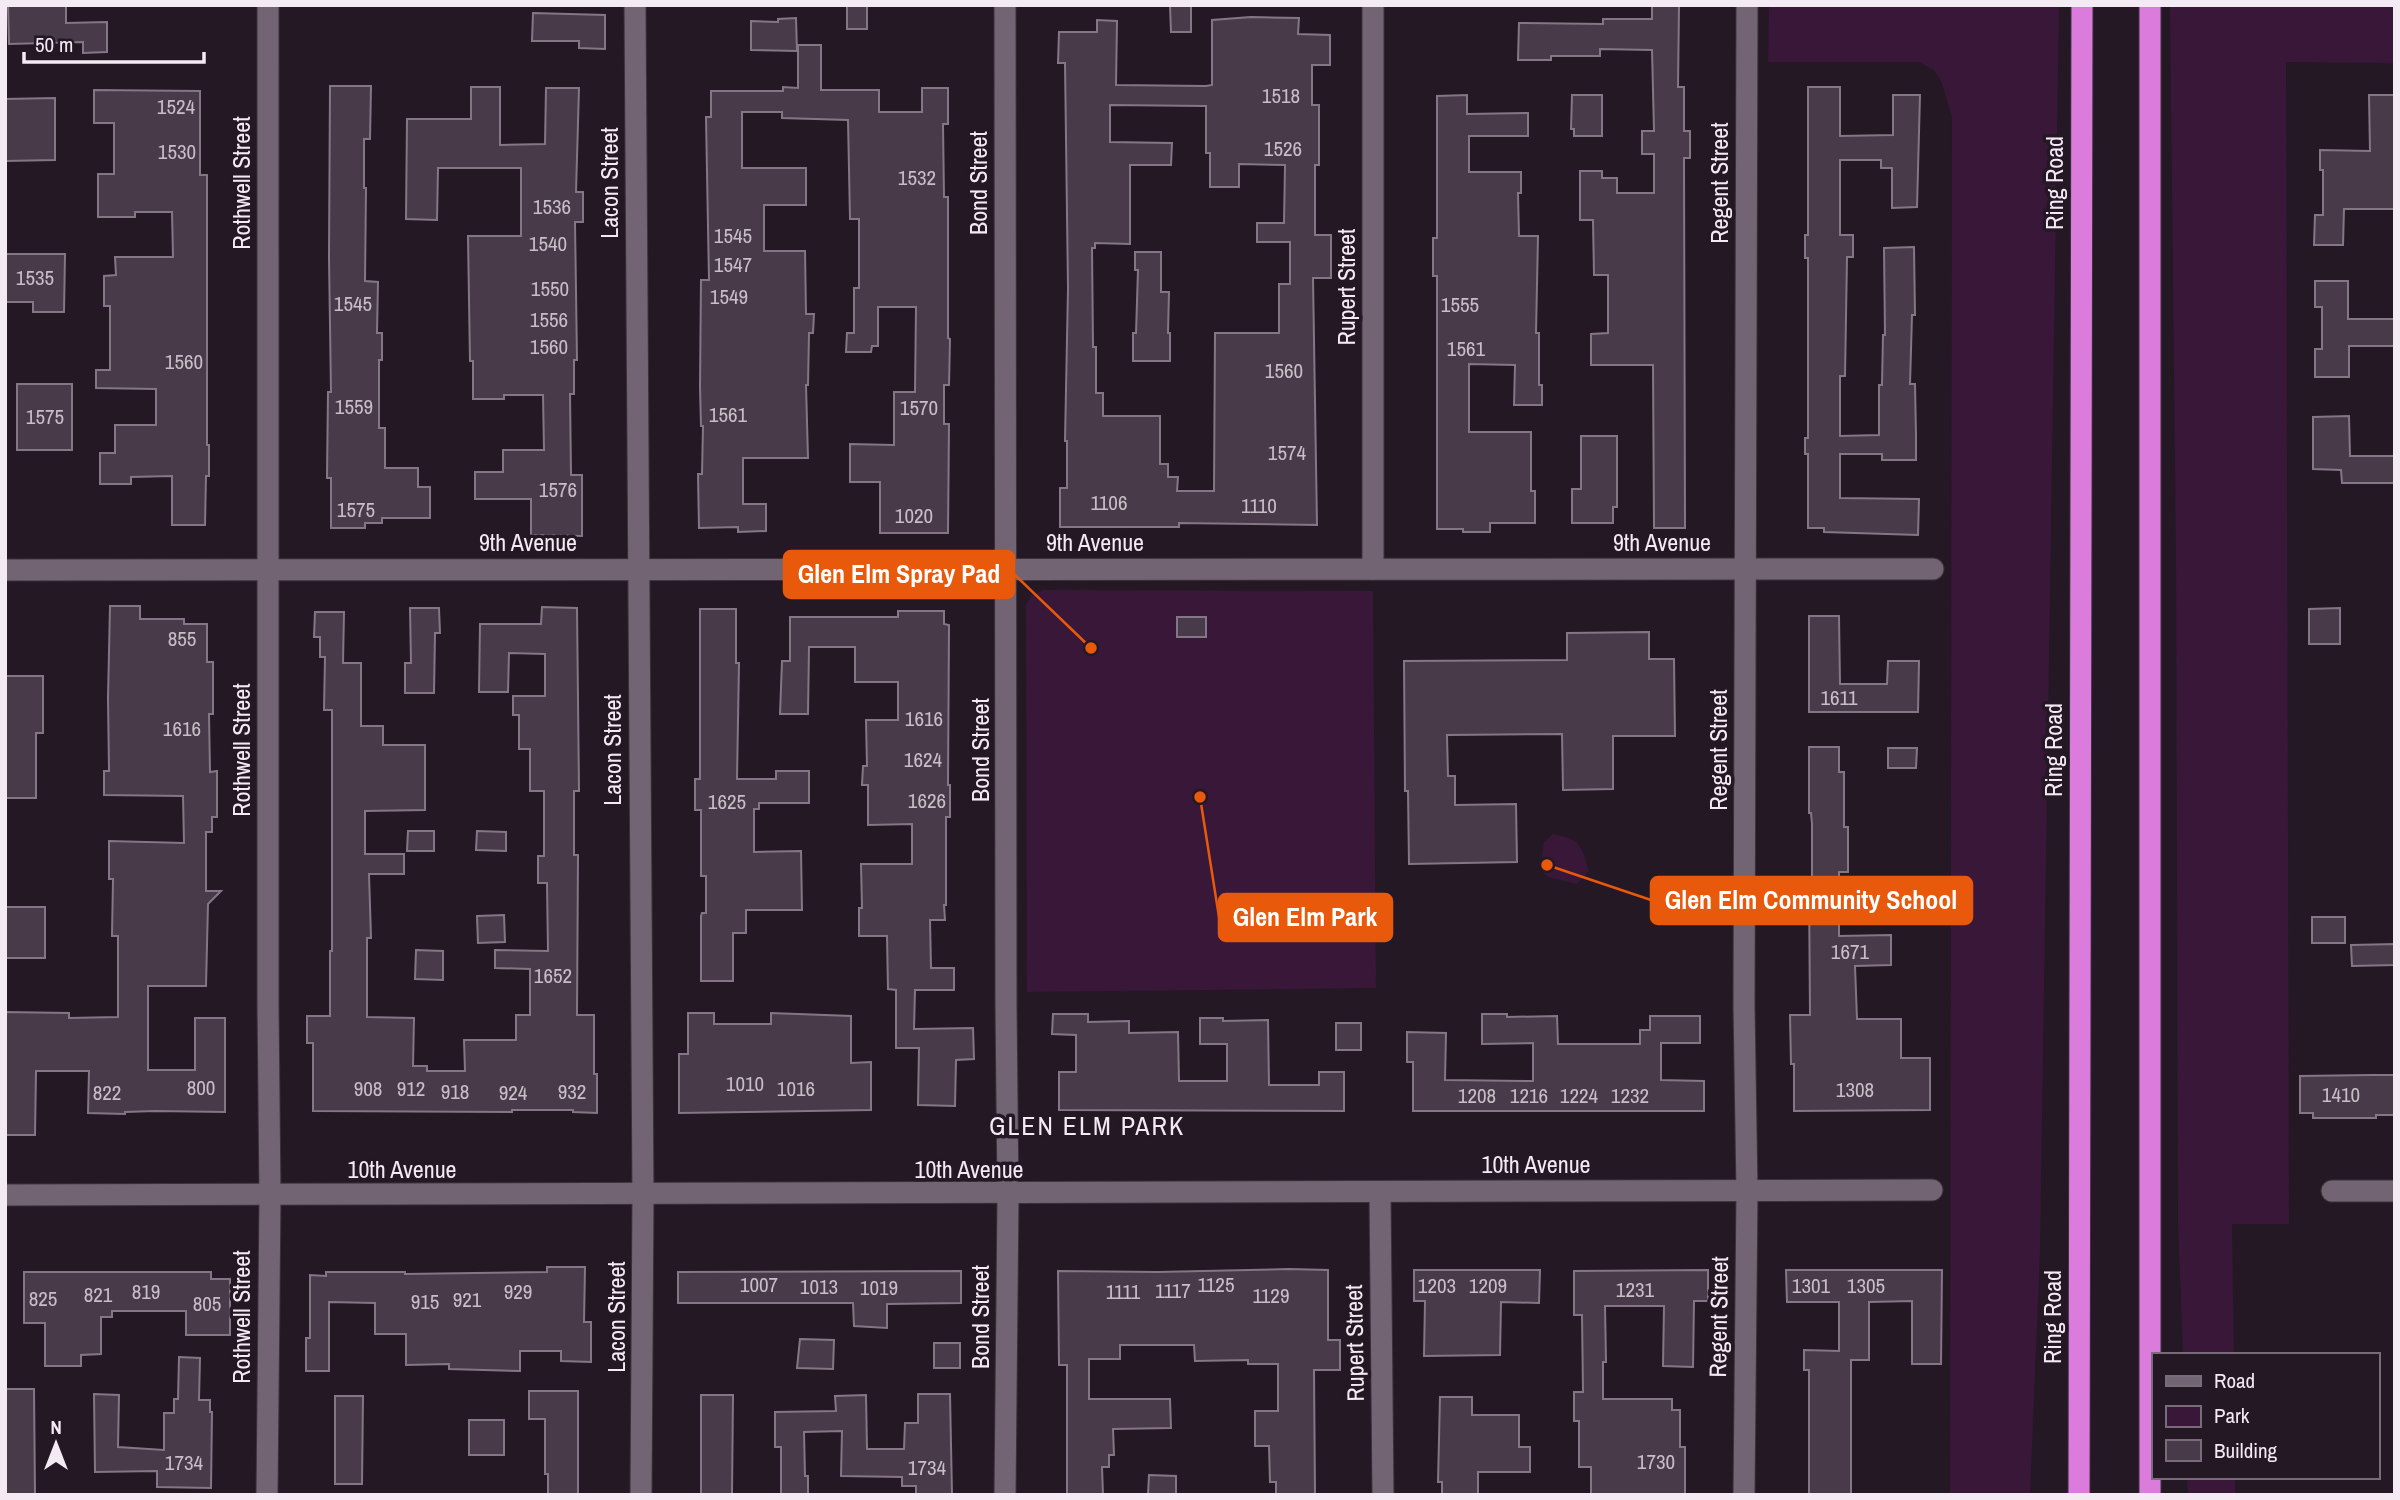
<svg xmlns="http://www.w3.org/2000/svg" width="2400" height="1500" viewBox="0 0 2400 1500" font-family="'Archivo Narrow',sans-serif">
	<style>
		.green { fill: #381739 }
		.building { fill: #483a48; stroke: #857685; stroke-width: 2; fill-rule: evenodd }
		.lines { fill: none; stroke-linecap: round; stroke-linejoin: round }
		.minor-casing { stroke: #3b323b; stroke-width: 23 }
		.highway-casing { stroke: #3b323b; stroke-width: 23 }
		.minor { stroke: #736473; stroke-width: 21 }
		.highway { stroke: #db7cdd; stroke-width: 21 }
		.labels { text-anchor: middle; stroke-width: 7; stroke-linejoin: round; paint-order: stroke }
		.number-label { font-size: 21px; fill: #c8bec8 }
		.street-label { font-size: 24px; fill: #f3eaf3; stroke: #241824 }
		.neighbourhood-label { font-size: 26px; letter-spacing: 2px; fill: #f3eaf3; stroke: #241824 }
		.leader { fill: none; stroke: #e8590c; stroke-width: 2.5 }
		.callout-dot { fill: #e8590c; stroke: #241824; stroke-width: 2.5 }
		.callout { fill: #e8590c; stroke: #e8590c; stroke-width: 2.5 }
		.callout-label { font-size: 26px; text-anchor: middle; font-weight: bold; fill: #fff }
	</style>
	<rect width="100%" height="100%" fill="#241824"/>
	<g class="green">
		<polygon points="1769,5 2059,5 2040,1251 2030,1495 1950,1495 1952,117 1942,83 1934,70 1919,62 1768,62"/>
		<polygon points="2170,5 2395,5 2395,63 2286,62 2289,1224 2232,1224 2234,1355 2183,1355 2178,1223 2176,561"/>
		<polygon points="1043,590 1373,591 1376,988 1027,992 1026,605 1031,596"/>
		<path d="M1553,834c28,5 28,11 36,37l-12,13 -29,-7 -8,-8 4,-27z"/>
		<polygon points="2187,1477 2235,1477 2235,1495 2188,1495"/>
	</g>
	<g class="building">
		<polygon points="8,5 66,5 66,23 107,22 107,52 83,53 83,42 9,44"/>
		<rect x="847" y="5" width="20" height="24"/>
		<polygon points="1170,5 1191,5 1191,32 1171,32"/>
		<polygon points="1652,5 1679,5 1678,87 1684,87 1684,131 1690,131 1690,158 1684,158 1685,528 1654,528 1653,365 1591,365 1591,334 1608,333 1608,275 1594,275 1593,220 1580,220 1580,171 1602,171 1602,178 1617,178 1617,193 1654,193 1654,154 1642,154 1642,131 1654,131 1652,50 1600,49 1600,56 1551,56 1551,60 1518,60 1519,23 1603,24 1603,19 1652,19"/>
		<polygon points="533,13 605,15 605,49 579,48 579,41 532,41"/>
		<path d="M1251,17l48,1 -1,16 32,1v30h-18v40h7v60h-4v70h16v43h-18l4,247 -138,-2v4h-119v-39h7v-47h-2l3,-153 -3,-225h-7l1,-31h38v-12l20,1 -1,64 90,1 6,-1v-65zM1110,105l96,1v47h4v34h29v-23l46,1 -1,58h-27v19h33v42h-11v49h-64l-1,158h-37l1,-14h-10v-13h-8v-48h-57v-23h-7v-46h-3l-1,-99h3v-5l35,1v-79h41l1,-22 -62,-1z"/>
		<polygon points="796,18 797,51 751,50 751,21 778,22 778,19"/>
		<polygon points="798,45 821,45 821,90 879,90 879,112 922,112 922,88 948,88 948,124 943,124 944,197 948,197 948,338 950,339 949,385 944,385 944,424 949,424 948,533 880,533 880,482 850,482 850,444 894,445 894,392 915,392 916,307 878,307 878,346 872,346 871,352 846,352 847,333 854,333 854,288 859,288 859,219 850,219 848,120 782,118 782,112 742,112 742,168 806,168 806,205 764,205 764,251 805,251 806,314 814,314 813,333 809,333 808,385 806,385 808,458 743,458 743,504 766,504 766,531 738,532 738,527 699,528 698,474 702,474 703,426 701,426 700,387 701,280 709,280 706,117 711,117 711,91 783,91 783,87 798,88"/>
		<polygon points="330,86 371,86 370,139 364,139 364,188 366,188 365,281 378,282 377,333 382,333 382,360 379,360 379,428 385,428 385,468 418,468 418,487 430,487 430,518 382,518 382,523 365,523 365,528 331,528 331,478 327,478 328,392 331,392 329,258"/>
		<polygon points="471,87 500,87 500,145 545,144 546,88 579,88 576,192 583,192 583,222 575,222 577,360 574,360 574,394 570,394 571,475 582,475 582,536 531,535 531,499 475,499 475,472 503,472 503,450 544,450 543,395 504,395 504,399 473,399 473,361 470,361 468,236 521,236 521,168 438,168 437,220 406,219 407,119 471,119"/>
		<polygon points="1808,87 1840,87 1840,136 1893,135 1893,95 1920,95 1917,207 1892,208 1892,168 1881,168 1881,160 1840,160 1840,235 1853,235 1853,257 1847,257 1845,376 1840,376 1840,436 1879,435 1879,385 1882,385 1883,335 1885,335 1884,248 1914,247 1915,315 1912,315 1910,384 1915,384 1916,435 1916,460 1882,460 1882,454 1840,454 1840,498 1919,499 1918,535 1824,532 1824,528 1808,528 1808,454 1805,454 1805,438 1808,438 1808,258 1805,258 1805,235 1808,235"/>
		<polygon points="94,90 200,91 200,175 207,175 207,445 209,445 209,476 206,476 205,525 172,525 172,476 131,477 131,484 100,484 100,453 115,453 115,425 156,425 156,389 96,388 96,370 110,370 110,306 104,306 104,276 116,275 115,257 173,257 172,212 135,212 135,217 98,217 98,174 114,174 114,123 94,123"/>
		<polygon points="1467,95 1467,114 1528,113 1528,136 1469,136 1469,172 1521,172 1521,193 1518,193 1519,236 1538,236 1536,333 1539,333 1539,385 1542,385 1542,405 1514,405 1515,365 1469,364 1469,432 1531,432 1531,491 1535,491 1535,523 1490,523 1490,532 1463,532 1463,529 1437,529 1437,276 1433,276 1433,238 1437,238 1437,96"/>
		<polygon points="1572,95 1602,95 1602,136 1574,136 1574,129 1571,129"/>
		<polygon points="2369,95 2395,95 2395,209 2344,209 2343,245 2314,245 2315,215 2323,215 2323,170 2320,170 2320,150 2370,151"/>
		<polygon points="55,98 55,160 5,161 5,99"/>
		<polygon points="1135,252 1161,252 1161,292 1169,292 1168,333 1170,333 1170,361 1133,361 1133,333 1136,333 1138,270 1135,270"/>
		<polygon points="5,254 65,254 64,312 33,312 33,302 5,302"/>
		<polygon points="2315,281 2348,281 2348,319 2395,319 2395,346 2349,346 2349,377 2315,377 2315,349 2322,349 2322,307 2315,307"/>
		<rect x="17" y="384" width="55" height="66"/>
		<polygon points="2349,416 2350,456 2395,456 2395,483 2342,483 2341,470 2313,469 2313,417"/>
		<polygon points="1581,436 1617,436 1617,507 1613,507 1613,523 1572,523 1572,489 1581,489"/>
		<polygon points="110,606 140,606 140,619 184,619 184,624 207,624 207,662 213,662 213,714 209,714 210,772 217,771 217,817 212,817 212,832 206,832 206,891 221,891 208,904 206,986 148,986 148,1070 195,1070 195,1018 225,1018 225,1112 155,1111 125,1112 125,1114 88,1113 89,1071 36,1071 35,1135 5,1135 5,1012 69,1013 69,1018 118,1017 118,936 112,936 113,879 109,879 109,841 184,843 183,796 104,795 104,771 109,771 108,698"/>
		<polygon points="542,607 577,608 579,791 574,791 574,855 578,855 577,1015 594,1015 594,1074 597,1074 597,1113 573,1112 573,1110 512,1110 512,1112 313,1111 313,1043 307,1043 307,1016 330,1016 330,951 332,951 332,710 324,710 325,657 320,657 320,637 314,637 315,612 344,612 343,663 361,663 361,726 383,726 383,745 425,745 425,810 365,811 365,854 404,854 404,874 369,874 371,938 367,938 367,1017 414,1018 413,1066 427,1066 427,1071 465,1071 464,1040 516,1040 516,1015 530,1015 530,969 495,968 495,950 548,951 547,883 538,883 538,856 544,856 544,791 530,791 530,749 519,749 519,715 513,715 513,696 545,696 545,654 509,653 508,692 479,692 480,624 541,624"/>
		<polygon points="410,608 439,608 440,633 435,633 434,693 405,693 405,663 411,663"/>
		<polygon points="2340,608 2340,644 2309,644 2309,609"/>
		<polygon points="700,609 736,609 736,663 739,663 737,779 776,779 776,771 809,771 809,803 759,803 759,809 754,809 754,852 801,851 802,910 746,910 746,933 733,933 733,981 701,981 701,916 702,913 706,913 706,876 701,876 701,810 695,810 695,779 700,779"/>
		<polygon points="898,611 944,611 944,624 949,625 948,785 950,785 950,817 946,817 946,905 944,905 945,920 930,920 931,968 954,968 954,990 915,990 914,1029 973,1028 974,1059 956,1060 955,1106 918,1105 919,1048 896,1048 896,990 888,989 887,936 859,936 859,908 862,908 861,864 912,864 912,824 868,825 868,785 862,785 863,766 867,766 866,720 898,720 898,682 855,682 855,647 809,647 808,714 780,714 782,661 790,661 790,617 898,617"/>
		<polygon points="1809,616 1839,616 1840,684 1887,684 1888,661 1919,661 1918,712 1809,712"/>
		<rect x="1177" y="617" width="29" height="20"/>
		<polygon points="1649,632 1649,659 1674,659 1675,736 1613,736 1613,789 1563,790 1562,734 1447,735 1448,776 1455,776 1455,805 1516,804 1517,862 1409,864 1408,791 1405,791 1404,661 1567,660 1567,633"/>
		<polygon points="6,676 43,676 43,733 36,733 36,798 5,798"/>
		<polygon points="1809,747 1839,747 1839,772 1844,772 1844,827 1848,827 1848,872 1839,872 1839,936 1891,935 1891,965 1855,966 1857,1019 1901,1019 1901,1058 1930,1058 1930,1110 1794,1111 1794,1064 1791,1064 1790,1015 1810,1015 1809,883 1812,883 1812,824 1811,813 1809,813"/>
		<polygon points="1888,748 1917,748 1916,768 1888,768"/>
		<polygon points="408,831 434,831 434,851 407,851"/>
		<polygon points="477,831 506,832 506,851 476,850"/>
		<rect x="5" y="907" width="40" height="51"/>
		<polygon points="504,915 505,942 478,943 477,916"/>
		<rect x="2312" y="917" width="33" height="26"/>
		<polygon points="2395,944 2395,965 2352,966 2351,945"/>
		<polygon points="416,950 443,951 443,980 415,979"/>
		<polygon points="688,1013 714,1013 714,1024 771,1024 771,1013 851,1016 851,1063 871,1062 871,1110 679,1113 679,1054 688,1054"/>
		<polygon points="1053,1014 1088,1014 1088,1022 1129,1021 1129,1033 1178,1032 1179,1081 1227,1081 1227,1044 1200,1044 1200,1018 1223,1018 1223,1021 1268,1020 1269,1085 1319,1085 1319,1072 1344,1072 1344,1111 1059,1110 1059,1072 1076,1072 1076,1035 1052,1034"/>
		<polygon points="1482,1014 1507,1014 1507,1017 1557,1016 1558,1044 1640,1044 1640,1030 1650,1030 1650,1016 1700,1016 1700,1043 1661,1043 1661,1080 1704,1081 1704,1111 1413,1111 1413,1062 1407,1062 1407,1032 1446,1033 1445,1080 1533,1081 1533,1043 1482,1044"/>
		<rect x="1336" y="1023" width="25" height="27"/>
		<polygon points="2372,1075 2395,1075 2395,1115 2376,1115 2376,1118 2313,1118 2313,1113 2300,1113 2300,1076"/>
		<polygon points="547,1267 585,1267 584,1322 591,1322 591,1362 561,1361 561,1351 520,1351 520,1371 449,1369 449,1364 406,1365 406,1334 375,1334 375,1303 329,1302 329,1371 306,1371 306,1338 310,1338 310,1275 326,1276 326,1272 405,1272 405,1274 547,1272"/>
		<polygon points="1289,1269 1328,1270 1328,1340 1340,1340 1340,1370 1314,1370 1315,1495 1276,1495 1276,1482 1270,1482 1269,1446 1255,1446 1255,1411 1278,1411 1278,1364 1248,1364 1248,1360 1195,1361 1194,1345 1120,1345 1120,1359 1089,1359 1089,1399 1170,1399 1171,1428 1113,1429 1114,1455 1109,1455 1109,1467 1102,1467 1103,1495 1067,1495 1067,1365 1059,1365 1058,1271 1158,1272"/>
		<polygon points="1414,1270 1540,1270 1539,1303 1501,1302 1500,1355 1424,1356 1425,1301 1414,1301"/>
		<polygon points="1708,1270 1708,1301 1694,1301 1693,1367 1663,1366 1664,1306 1605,1306 1606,1362 1603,1362 1603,1399 1672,1399 1672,1410 1680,1410 1680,1447 1685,1447 1685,1495 1591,1495 1591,1467 1579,1467 1579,1421 1574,1421 1574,1392 1583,1392 1582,1315 1574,1315 1574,1271"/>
		<polygon points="1786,1270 1942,1270 1941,1364 1912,1364 1912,1301 1869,1302 1869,1360 1851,1360 1851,1495 1809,1495 1809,1370 1804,1370 1804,1350 1839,1351 1839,1302 1787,1302"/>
		<polygon points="961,1271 961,1303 887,1304 887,1328 854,1326 853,1303 678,1303 678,1272"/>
		<polygon points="24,1272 211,1272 211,1279 230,1279 230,1335 186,1335 186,1311 112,1311 112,1317 101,1317 101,1354 81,1355 81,1366 45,1366 45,1323 24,1323"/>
		<polygon points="800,1339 834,1340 833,1369 797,1368"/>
		<rect x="934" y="1343" width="26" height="25"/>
		<polygon points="179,1357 200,1358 199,1400 210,1400 210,1412 212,1412 211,1488 157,1487 157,1471 95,1472 94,1394 119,1395 118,1447 164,1450 164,1413 174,1413 174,1399 178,1399"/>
		<polygon points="5,1389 34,1389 35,1495 5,1495"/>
		<polygon points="529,1391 578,1391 578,1495 548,1495 548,1474 545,1474 545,1419 529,1419"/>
		<polygon points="918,1394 950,1394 952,1495 916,1495 916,1486 902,1486 902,1477 841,1476 842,1431 804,1432 805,1476 808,1476 808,1495 781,1495 781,1447 775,1447 775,1412 836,1411 835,1396 866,1395 867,1449 904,1449 905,1423 918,1423"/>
		<polygon points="701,1395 733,1395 732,1494 701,1494"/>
		<polygon points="335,1396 363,1396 362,1484 335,1484"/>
		<polygon points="1440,1397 1472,1397 1472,1415 1519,1415 1519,1447 1530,1447 1530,1472 1478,1472 1478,1495 1442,1495 1442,1482 1438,1482"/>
		<rect x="469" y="1420" width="35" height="35"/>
		<polygon points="1149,1475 1176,1476 1176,1494 1148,1494"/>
	</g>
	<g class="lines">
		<defs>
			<g id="minor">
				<polyline points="635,5 643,1196 641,1495"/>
				<polyline points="1373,5 1373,569"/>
				<polyline points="5,570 1933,569"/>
				<polyline points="2332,1191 2395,1191"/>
				<polyline points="1380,1192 1383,1495"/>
				<path d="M5,1195c643,4 1285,-2 1927,-5"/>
				<polyline points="267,1495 270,1196 268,1005 268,5"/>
				<polyline points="1005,1495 1008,1196 1006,1006 1005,5"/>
				<polyline points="1744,1495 1747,1191 1744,1005 1747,5"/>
			</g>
			<g id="highway">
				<polyline points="2079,1495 2082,5"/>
				<polyline points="2150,1495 2150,5"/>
			</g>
		</defs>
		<use href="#minor" class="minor-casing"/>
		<use href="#highway" class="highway-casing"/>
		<use href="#minor" class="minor"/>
		<use href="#highway" class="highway"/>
	</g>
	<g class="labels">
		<g class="number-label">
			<text x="1281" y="103">1518</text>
			<text x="176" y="114">1524</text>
			<text x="1283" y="156">1526</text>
			<text x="177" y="159">1530</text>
			<text x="917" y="185">1532</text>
			<text x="552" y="214">1536</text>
			<text x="733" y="243">1545</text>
			<text x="548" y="251">1540</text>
			<text x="733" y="272">1547</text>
			<text x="35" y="285">1535</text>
			<text x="550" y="296">1550</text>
			<text x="729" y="304">1549</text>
			<text x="353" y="311">1545</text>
			<text x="1460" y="312">1555</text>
			<text x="549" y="327">1556</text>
			<text x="549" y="354">1560</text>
			<text x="1466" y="356">1561</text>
			<text x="184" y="369">1560</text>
			<text x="1284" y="378">1560</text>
			<text x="354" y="414">1559</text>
			<text x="919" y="415">1570</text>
			<text x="728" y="422">1561</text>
			<text x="45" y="424">1575</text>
			<text x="1287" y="460">1574</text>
			<text x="558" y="497">1576</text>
			<text x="1109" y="510">1106</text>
			<text x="1259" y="513">1110</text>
			<text x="356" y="517">1575</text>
			<text x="914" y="523">1020</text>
			<text x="182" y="646">855</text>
			<text x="1839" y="705">1611</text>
			<text x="924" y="726">1616</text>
			<text x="182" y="736">1616</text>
			<text x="923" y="767">1624</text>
			<text x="927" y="808">1626</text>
			<text x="727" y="809">1625</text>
			<text x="1850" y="959">1671</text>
			<text x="553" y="983">1652</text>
			<text x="745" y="1091">1010</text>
			<text x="201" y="1095">800</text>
			<text x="368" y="1096">908</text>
			<text x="411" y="1096">912</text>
			<text x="796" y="1096">1016</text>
			<text x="1855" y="1097">1308</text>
			<text x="455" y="1099">918</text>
			<text x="572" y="1099">932</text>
			<text x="107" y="1100">822</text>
			<text x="513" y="1100">924</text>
			<text x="2341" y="1102">1410</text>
			<text x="1477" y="1103">1208</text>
			<text x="1529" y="1103">1216</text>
			<text x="1579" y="1103">1224</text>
			<text x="1630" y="1103">1232</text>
			<text x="759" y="1292">1007</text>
			<text x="1216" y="1292">1125</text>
			<text x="1437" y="1293">1203</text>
			<text x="1488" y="1293">1209</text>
			<text x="1811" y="1293">1301</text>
			<text x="1866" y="1293">1305</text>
			<text x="819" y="1294">1013</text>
			<text x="879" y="1295">1019</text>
			<text x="1635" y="1297">1231</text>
			<text x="1173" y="1298">1117</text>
			<text x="146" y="1299">819</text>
			<text x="518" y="1299">929</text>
			<text x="1123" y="1299">1111</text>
			<text x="98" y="1302">821</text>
			<text x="1271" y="1303">1129</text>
			<text x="43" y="1306">825</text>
			<text x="467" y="1307">921</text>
			<text x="425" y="1309">915</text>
			<text x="207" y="1311">805</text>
			<text x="1656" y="1469">1730</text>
			<text x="184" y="1470">1734</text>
			<text x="927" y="1475">1734</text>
		</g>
		<g class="street-label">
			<text transform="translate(242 183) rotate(-90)" y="8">Rothwell Street</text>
			<text transform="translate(610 183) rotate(-90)" y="8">Lacon Street</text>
			<text transform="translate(979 183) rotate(-90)" y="8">Bond Street</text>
			<text transform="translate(1720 183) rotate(-90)" y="8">Regent Street</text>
			<text transform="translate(2055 183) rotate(-90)" y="8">Ring Road</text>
			<text transform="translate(1347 287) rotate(-90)" y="8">Rupert Street</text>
			<text x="528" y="551">9th Avenue</text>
			<text x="1095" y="551">9th Avenue</text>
			<text x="1662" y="551">9th Avenue</text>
			<text transform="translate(242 750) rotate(-90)" y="8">Rothwell Street</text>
			<text transform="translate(613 750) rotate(-90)" y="8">Lacon Street</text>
			<text transform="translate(981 750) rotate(-90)" y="8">Bond Street</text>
			<text transform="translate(1719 750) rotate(-90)" y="8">Regent Street</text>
			<text transform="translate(2054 750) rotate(-90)" y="8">Ring Road</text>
			<text x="1536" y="1173">10th Avenue</text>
			<text x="402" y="1178">10th Avenue</text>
			<text x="969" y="1178">10th Avenue</text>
			<text transform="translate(242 1317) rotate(-90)" y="8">Rothwell Street</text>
			<text transform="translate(617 1317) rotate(-90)" y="8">Lacon Street</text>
			<text transform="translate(981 1317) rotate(-90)" y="8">Bond Street</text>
			<text transform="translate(1719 1317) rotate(-89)" y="8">Regent Street</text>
			<text transform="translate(2053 1317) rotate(-90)" y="8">Ring Road</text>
			<text transform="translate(1355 1343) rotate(-91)" y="8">Rupert Street</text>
		</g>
		<g class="neighbourhood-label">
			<text x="1087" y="1135">GLEN ELM PARK</text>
		</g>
	</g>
	<path class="leader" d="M1091 648L1014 574M1547 865L1651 900M1200 797L1219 917"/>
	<g class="callout-dot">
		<circle cx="1091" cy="648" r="7"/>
		<circle cx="1547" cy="865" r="7"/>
		<circle cx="1200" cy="797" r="7"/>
	</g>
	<g class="callout">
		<rect x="784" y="551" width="230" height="47" rx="7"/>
		<rect x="1651" y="877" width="321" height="47" rx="7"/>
		<rect x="1219" y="894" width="173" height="47" rx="7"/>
	</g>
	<g class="callout-label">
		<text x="899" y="583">Glen Elm Spray Pad</text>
		<text x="1811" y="909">Glen Elm Community School</text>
		<text x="1305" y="926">Glen Elm Park</text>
	</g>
	<rect width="2400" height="1500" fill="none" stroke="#f3eaf3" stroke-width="14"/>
	<rect x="2152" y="1353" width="228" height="126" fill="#241824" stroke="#776c77" stroke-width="2"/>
	<rect x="2166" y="1376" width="35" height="10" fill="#736473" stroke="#776c77" stroke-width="2"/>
	<text x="2214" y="1388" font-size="21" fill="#f3eaf3">Road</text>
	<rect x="2166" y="1406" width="35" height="21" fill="#381739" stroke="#776c77" stroke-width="2"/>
	<text x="2214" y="1423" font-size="21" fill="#f3eaf3">Park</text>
	<rect x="2166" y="1440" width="35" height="21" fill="#483a48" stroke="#776c77" stroke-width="2"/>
	<text x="2214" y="1458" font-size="21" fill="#f3eaf3">Building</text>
	<g transform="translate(56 1444)" stroke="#241824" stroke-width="5" paint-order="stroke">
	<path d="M0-5L12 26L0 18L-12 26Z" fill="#f3eaf3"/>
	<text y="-10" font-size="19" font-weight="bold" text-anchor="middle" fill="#f3eaf3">N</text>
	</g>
	<path d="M24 52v10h180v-10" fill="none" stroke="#f3eaf3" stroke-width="3.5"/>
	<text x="35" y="52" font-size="21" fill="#f3eaf3" stroke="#241824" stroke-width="5" paint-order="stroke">50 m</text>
</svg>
